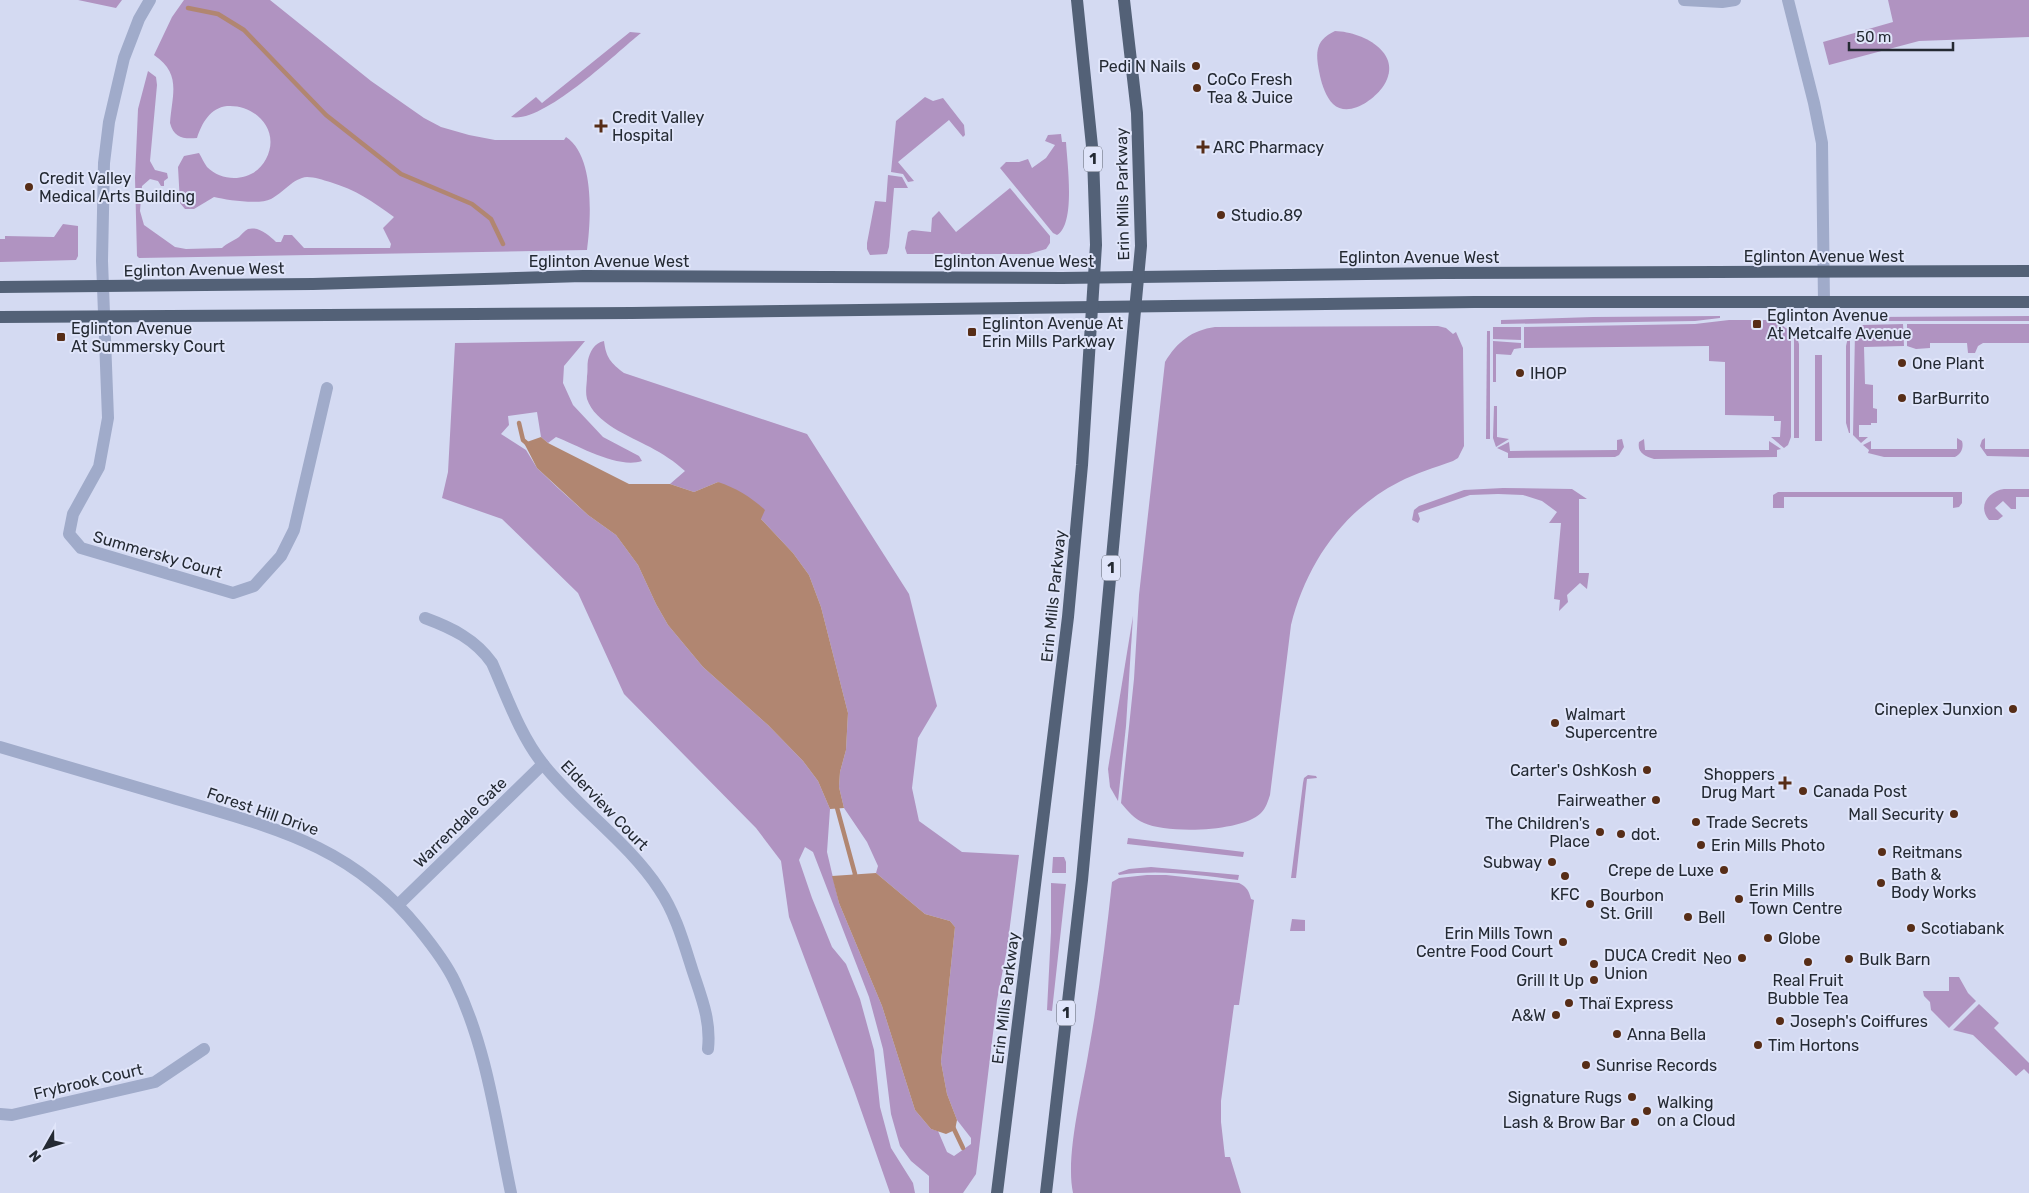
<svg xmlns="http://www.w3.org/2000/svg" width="2029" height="1193" viewBox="0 0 2029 1193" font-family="Rubik,sans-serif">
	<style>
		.green { fill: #b093c1 }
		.water { fill: #b18671 }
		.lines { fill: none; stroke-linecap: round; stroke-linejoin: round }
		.stream { stroke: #b18671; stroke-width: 4.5 }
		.minor { stroke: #a0abca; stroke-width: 12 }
		.major { stroke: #536177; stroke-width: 12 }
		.poi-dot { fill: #572d17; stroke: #e0e5fa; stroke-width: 2 }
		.labels { text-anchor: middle; stroke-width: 4; stroke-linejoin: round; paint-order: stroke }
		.shield { fill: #e0e5fa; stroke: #5c626f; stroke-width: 1 }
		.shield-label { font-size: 15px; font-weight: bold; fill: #242a33 }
		.poi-label { font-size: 16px; fill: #242a33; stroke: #e0e5fa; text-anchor: start }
		.street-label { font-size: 16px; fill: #242a33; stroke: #e0e5fa }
	</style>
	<rect width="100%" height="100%" fill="#d4daf2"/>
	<g class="green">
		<polygon points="78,0 122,0 116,8"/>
		<path d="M184,0h86l101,81 53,37 17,9 28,8 26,5h69l2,-3c29,19 25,82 21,113l-448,8 -2,-2 -2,-78 3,-69 10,-38 8,6 1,8 -7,76 5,9 12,3 1,5 -4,3v5h-3l-3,-5 -8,-2 -8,7 -2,25 4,14 31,22 11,2 36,-1c5,-5 11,-7 17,-11 3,-3 5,-6 9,-8 10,-3 21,6 28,13h5l3,-7h8l12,13h86l1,-4 -8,-16 11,-11c-22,-16 -38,-27 -64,-35 -7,-2 -15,-5 -23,-5 -14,1 -24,16 -36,22 -12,6 -44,1 -57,-2l-20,12h-9l-5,-6 -2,-36 6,-11 15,-3c3,5 5,10 8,14 17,17 48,14 59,-8 15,-28 -10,-55 -39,-53 -17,2 -25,17 -30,32 -14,1 -23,0 -27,-15 2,-29 12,-49 -16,-68l18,-38z"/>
		<polygon points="1888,0 2029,0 2029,37 1919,41 1829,65 1823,42 1893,22"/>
		<path d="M1335,31c30,1 71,24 47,57 -10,13 -34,30 -49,16 -7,-7 -11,-19 -13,-28 -4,-20 -7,-35 15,-45z"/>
		<path d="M630,32l11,1c-26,21 -98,91 -130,84l25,-20 6,6z"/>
		<polygon points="925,97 933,101 943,98 964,125 965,135 963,137 949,120 898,162 914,181 908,182 903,174 891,172 896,121"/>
		<path d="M1061,134l1,8h4c1,20 10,82 -9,93l-4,-2 -53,-65 6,-6h13l9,-3 4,9 14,-10 9,-13 -10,-4 3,-6z"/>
		<polygon points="888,175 902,177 908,188 894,188 889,247 887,254 870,255 867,249 867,243 875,201 886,202"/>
		<polygon points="1010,188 1050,236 1050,243 1046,249 1029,254 907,254 905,248 908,232 912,230 931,232 932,218 939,211 956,232"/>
		<polygon points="63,224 78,226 78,256 76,260 0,262 0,239 5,239 5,236 54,237"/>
		<polygon points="1720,316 1720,318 1695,321 1501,324 1501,320 1593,317"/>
		<polygon points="2029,316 2029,321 1865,321 1863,319 1874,317"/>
		<polygon points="1729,320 1774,320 1789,330 1791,336 1791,437 1788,445 1784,448 1771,437 1780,437 1781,421 1774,421 1774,416 1725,415 1725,362 1709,361 1709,346 1524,348 1524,327 1695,324"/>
		<polygon points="1903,324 1904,346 1864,347 1865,384 1873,385 1873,408 1877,409 1877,423 1871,423 1871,425 1859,425 1859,437 1868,437 1861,443 1853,435 1855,332 1861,325"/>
		<polygon points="1907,324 2029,324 2029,343 1983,343 1978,346 1975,353 1968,353 1967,343 1930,343 1930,348 1916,349 1907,346"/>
		<path d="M1438,326l8,2 7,6 3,-2 7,16 1,98 -6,12 -5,3c-19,7 -37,12 -54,21 -57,29 -93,83 -108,143l-21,170c-2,6 -4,13 -9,18 -19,19 -93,21 -117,10 -10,-4 -16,-12 -23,-20l13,-124 5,-84 26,-233c12,-20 27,-32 50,-35z"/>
		<polygon points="1493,327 1521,327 1521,340 1493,339"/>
		<polygon points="1487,331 1490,331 1490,439 1486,439"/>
		<polygon points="1849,333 1850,333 1850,433 1849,433 1846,423 1846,346"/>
		<polygon points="1794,334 1796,334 1799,344 1799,438 1794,438"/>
		<path d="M585,341l-21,25 -1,17 10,22 30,32 36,19 3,5c-24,8 -63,-15 -86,-24l-8,6 -7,-6 -4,-25 -29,4 1,9 -8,9 25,16 11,18 21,20 30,27 28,20 22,30 18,39 12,21 35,42 65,58 35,36 15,20 12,28 -3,43 12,51 43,103 33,104 16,19 7,2 9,21 7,4 17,-12v-6l-14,-18 -10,-26 -6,-32 14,-135 -5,-6 -25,-7 -49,-41 2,-7 -11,-24 -23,-34 -5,-21 1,-15 6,-22 2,-37 -27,-106 -12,-32 -16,-22 -32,-34 -43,-37 -24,10 -24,-8 15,-13c-11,-10 -22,-17 -35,-24 -21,-11 -55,-24 -63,-48 -2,-8 0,-15 0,-23 1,-6 0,-11 1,-16 2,-8 6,-17 16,-19 2,17 7,22 20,32l183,61 102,160 28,112 -19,32 -6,50 7,33 43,31 57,3 -12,94 -10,51 -21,174 -13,19h-34v-17l-18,-15 -11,-15 -9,-32 -8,-65 -14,-52 -56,-145 -8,-5 -6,13 13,38 20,49 14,17 14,35 14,51 6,57 11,41 22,35 2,10h-25l-36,-103 -65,-173 -8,-56 -25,-33 -132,-134 -46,-101 -76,-74 -60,-21 6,-26 7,-129z"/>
		<polygon points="1493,341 1521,343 1521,348 1514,349 1511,355 1496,354 1496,382 1493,382"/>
		<rect x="1815" y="355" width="7" height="86"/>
		<polygon points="1494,406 1497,406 1497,437 1509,439 1496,447 1493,438"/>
		<path d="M1957,438l5,3c2,7 -1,13 -7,16h-71l-16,-4 1,-3 -6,-5 8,-4v8h86z"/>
		<polygon points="1985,438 1985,449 2029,449 2029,457 1987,456 1980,446 1982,440"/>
		<polygon points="1622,439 1624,447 1619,455 1615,457 1508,458 1508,453 1497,448 1509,442 1510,451 1617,450 1617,440"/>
		<path d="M1644,439l1,11h124v-9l12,8 -4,1v7l-123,2c-9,-3 -17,-6 -15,-17z"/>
		<polygon points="1503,488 1572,489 1587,499 1579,499 1579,573 1589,573 1587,589 1580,583 1567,595 1568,602 1559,611 1560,600 1554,599 1561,523 1549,523 1557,512 1542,501 1523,495 1498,494 1470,495 1418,513 1420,519 1418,523 1412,520 1414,510 1419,506 1464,490"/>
		<path d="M2004,489h25v8h-13v12h-5l-8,-8 -8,7 8,8 -5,4h-9c-12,-14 0,-29 15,-31z"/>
		<polygon points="1778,492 1962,492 1962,503 1959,507 1953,508 1953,497 1784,497 1784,508 1773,508 1773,495"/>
		<polygon points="1133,616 1126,726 1118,801 1110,787 1108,769"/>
		<polygon points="1308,775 1316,776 1317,778 1307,779 1296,878 1291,878 1303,783 1304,778"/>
		<polygon points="1128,838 1244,852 1243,857 1127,844"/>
		<polygon points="1053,857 1064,857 1066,862 1066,873 1052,873"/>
		<path d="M1151,867l88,8 -1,5c-40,-5 -78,-11 -119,-5l-1,-2 11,-4z"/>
		<path d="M1147,875h19l73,8c8,4 10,8 12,16l3,1 -15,105h-5l-13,96v21l4,35h5l11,36h-168c-8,-37 10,-105 16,-144 10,-55 17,-111 23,-167l7,-4z"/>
		<polygon points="1051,883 1066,884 1052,1011 1047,1010 1051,932"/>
		<polygon points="1292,919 1305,920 1305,931 1290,931"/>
		<polygon points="1949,977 1959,977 1968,993 1976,1001 1949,1028 1931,1010 1930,1002 1924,996 1923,991 1949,991"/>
		<polygon points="1979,1004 1999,1023 1994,1028 2029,1063 2029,1074 2024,1069 2016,1076 1973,1035 1953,1030"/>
	</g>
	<g class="water">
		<path d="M541,437l7,6 81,41h41l24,8 24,-10c18,6 33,15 47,28l-4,9 32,34 16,22 12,32 27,106 -2,37 -6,22 -1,15 5,21 -14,1 -12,-28 -15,-20 -35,-36 -65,-58 -35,-42 -12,-21 -18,-39 -22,-30 -28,-20 -51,-47 -13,-25z"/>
		<polygon points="876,873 925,914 950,921 955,927 941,1062 947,1094 957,1120 955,1130 946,1134 931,1129 915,1110 882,1006 839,903 832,876"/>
	</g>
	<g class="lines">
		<g class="stream">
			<polyline points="188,8 218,14 244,30 326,115 401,174 472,204 491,219 503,244"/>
			<polyline points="519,423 523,440 530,446"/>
			<polyline points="836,804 855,874 854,879"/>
			<polyline points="953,1127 963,1148"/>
		</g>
		<g class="minor">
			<polyline points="150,0 139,19 124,58 109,122 104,163 102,261 108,418 99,467 73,514 69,534 81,548 233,593 254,586 281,556 294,530 327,388"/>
			<polyline points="1684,0 1722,2 1735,0"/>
			<polyline points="1788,0 1814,103 1822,143 1824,302"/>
			<path d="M425,618c27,10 50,21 67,45 15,34 28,72 51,101 34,43 86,79 116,125 17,25 25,55 34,83 9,27 18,49 15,77"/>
			<path d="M0,747c57,17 114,33 170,50 100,30 180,46 249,132 13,16 27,34 36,53 32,66 41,140 56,211"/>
			<polyline points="399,904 543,764"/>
			<polyline points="0,1114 12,1115 155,1082 204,1049"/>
		</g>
		<g class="major">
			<polyline points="0,287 313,284 583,276 1062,278 1443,273 2029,271"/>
			<polyline points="0,317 632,313 1474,302 2029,302"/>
			<polyline points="997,1193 1068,617 1082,465 1096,245 1093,156 1077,0"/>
			<polyline points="1046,1193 1082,880 1141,246 1137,113 1124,0"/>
		</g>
	</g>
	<g class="poi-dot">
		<circle cx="1196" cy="66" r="5"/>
		<circle cx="1197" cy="88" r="5"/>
		<path d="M598.5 118.5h5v5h5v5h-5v5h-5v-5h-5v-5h5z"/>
		<path d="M1200.5 139.5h5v5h5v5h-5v5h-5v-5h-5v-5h5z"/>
		<circle cx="29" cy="187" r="5"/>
		<circle cx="1221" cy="215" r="5"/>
		<rect x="1752" y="319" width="10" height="10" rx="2.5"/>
		<rect x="967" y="327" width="10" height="10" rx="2.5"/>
		<rect x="56" y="332" width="10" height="10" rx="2.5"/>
		<circle cx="1902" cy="363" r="5"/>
		<circle cx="1520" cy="373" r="5"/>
		<circle cx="1902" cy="398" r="5"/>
		<circle cx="2013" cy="709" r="5"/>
		<circle cx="1555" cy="723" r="5"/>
		<circle cx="1647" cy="770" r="5"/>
		<path d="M1782.5 775.5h5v5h5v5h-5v5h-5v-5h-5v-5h5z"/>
		<circle cx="1803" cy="791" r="5"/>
		<circle cx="1656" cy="800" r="5"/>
		<circle cx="1954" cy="814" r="5"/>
		<circle cx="1696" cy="822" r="5"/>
		<circle cx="1600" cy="832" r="5"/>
		<circle cx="1621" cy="834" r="5"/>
		<circle cx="1701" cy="845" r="5"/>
		<circle cx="1882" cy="852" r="5"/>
		<circle cx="1552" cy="862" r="5"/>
		<circle cx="1724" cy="870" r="5"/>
		<circle cx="1565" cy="876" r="5"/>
		<circle cx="1881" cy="883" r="5"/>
		<circle cx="1739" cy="899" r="5"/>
		<circle cx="1590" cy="904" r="5"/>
		<circle cx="1688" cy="917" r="5"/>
		<circle cx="1911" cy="928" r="5"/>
		<circle cx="1768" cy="938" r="5"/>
		<circle cx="1563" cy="942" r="5"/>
		<circle cx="1742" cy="958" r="5"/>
		<circle cx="1849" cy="959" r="5"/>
		<circle cx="1808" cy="962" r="5"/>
		<circle cx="1594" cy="964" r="5"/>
		<circle cx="1594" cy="980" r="5"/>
		<circle cx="1569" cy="1003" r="5"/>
		<circle cx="1556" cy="1015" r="5"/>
		<circle cx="1780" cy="1021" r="5"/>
		<circle cx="1617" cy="1034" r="5"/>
		<circle cx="1758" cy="1045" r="5"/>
		<circle cx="1586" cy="1065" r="5"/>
		<circle cx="1632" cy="1097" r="5"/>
		<circle cx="1647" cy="1111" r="5"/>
		<circle cx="1635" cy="1122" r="5"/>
	</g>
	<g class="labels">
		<g class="shield">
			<rect x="1084" y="146.5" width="18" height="25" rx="4"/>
			<rect x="1102" y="555.5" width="18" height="25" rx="4"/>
			<rect x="1057" y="1000.5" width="18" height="25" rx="4"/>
		</g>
		<g class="shield-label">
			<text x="1093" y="164">1</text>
			<text x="1111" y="573">1</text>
			<text x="1066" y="1018">1</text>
		</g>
		<g class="poi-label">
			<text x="1186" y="72" text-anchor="end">Pedi N Nails</text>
			<text x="1207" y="85">CoCo Fresh<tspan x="1207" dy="18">Tea &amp; Juice</tspan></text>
			<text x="612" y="123">Credit Valley<tspan x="612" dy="18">Hospital</tspan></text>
			<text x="1213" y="153">ARC Pharmacy</text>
			<text x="39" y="184">Credit Valley<tspan x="39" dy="18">Medical Arts Building</tspan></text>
			<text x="1231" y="221">Studio.89</text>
			<text x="1767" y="321">Eglinton Avenue<tspan x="1767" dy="18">At Metcalfe Avenue</tspan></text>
			<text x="982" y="329">Eglinton Avenue At<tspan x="982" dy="18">Erin Mills Parkway</tspan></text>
			<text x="71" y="334">Eglinton Avenue<tspan x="71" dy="18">At Summersky Court</tspan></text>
			<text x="1912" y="369">One Plant</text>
			<text x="1530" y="379">IHOP</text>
			<text x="1912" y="404">BarBurrito</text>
			<text x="2003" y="715" text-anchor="end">Cineplex Junxion</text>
			<text x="1565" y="720">Walmart<tspan x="1565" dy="18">Supercentre</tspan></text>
			<text x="1637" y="776" text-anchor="end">Carter's OshKosh</text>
			<text x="1775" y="780" text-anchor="end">Shoppers<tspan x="1775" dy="18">Drug Mart</tspan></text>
			<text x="1813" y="797">Canada Post</text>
			<text x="1646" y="806" text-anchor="end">Fairweather</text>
			<text x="1944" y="820" text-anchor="end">Mall Security</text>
			<text x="1706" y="828">Trade Secrets</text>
			<text x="1590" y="829" text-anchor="end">The Children's<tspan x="1590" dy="18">Place</tspan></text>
			<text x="1631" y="840">dot.</text>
			<text x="1711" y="851">Erin Mills Photo</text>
			<text x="1892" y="858">Reitmans</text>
			<text x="1542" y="868" text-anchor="end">Subway</text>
			<text x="1714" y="876" text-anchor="end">Crepe de Luxe</text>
			<text x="1891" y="880">Bath &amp;<tspan x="1891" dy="18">Body Works</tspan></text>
			<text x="1749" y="896">Erin Mills<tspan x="1749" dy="18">Town Centre</tspan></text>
			<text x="1565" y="900" text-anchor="middle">KFC</text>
			<text x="1600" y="901">Bourbon<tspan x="1600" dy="18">St. Grill</tspan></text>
			<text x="1698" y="923">Bell</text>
			<text x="1921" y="934">Scotiabank</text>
			<text x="1553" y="939" text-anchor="end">Erin Mills Town<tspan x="1553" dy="18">Centre Food Court</tspan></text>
			<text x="1778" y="944">Globe</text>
			<text x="1604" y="961">DUCA Credit<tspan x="1604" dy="18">Union</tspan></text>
			<text x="1732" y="964" text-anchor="end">Neo</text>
			<text x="1859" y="965">Bulk Barn</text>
			<text x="1584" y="986" text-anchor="end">Grill It Up</text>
			<text x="1808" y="986" text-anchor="middle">Real Fruit<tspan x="1808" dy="18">Bubble Tea</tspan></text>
			<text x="1579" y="1009">Thaï Express</text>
			<text x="1546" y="1021" text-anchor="end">A&amp;W</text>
			<text x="1790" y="1027">Joseph's Coiffures</text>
			<text x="1627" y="1040">Anna Bella</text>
			<text x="1768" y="1051">Tim Hortons</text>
			<text x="1596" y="1071">Sunrise Records</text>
			<text x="1622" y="1103" text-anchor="end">Signature Rugs</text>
			<text x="1657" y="1108">Walking<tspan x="1657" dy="18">on a Cloud</tspan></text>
			<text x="1625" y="1128" text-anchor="end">Lash &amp; Brow Bar</text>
		</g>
		<g class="street-label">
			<text transform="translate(1122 194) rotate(-91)" y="6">Erin Mills Parkway</text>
			<text x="1824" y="262">Eglinton Avenue West</text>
			<text x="1419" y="263">Eglinton Avenue West</text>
			<text x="609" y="267">Eglinton Avenue West</text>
			<text x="1014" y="267">Eglinton Avenue West</text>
			<text transform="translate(204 269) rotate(-1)" y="6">Eglinton Avenue West</text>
			<text transform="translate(158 554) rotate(16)" y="6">Summersky Court</text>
			<text transform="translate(1053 596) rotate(-84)" y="6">Erin Mills Parkway</text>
			<text transform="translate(605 805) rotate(46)" y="6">Elderview Court</text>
			<text transform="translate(263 811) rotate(19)" y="6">Forest Hill Drive</text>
			<text transform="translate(460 822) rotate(-44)" y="6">Warrendale Gate</text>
			<text transform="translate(1005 998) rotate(-83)" y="6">Erin Mills Parkway</text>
			<text transform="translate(88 1081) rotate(-13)" y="6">Frybrook Court</text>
		</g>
	</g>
	<g transform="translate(45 1148) rotate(231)" stroke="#e0e5fa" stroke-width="4" paint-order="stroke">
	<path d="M0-4L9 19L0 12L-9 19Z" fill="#242a33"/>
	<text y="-8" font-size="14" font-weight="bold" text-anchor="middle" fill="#242a33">N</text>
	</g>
	<path d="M1849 42v8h104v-8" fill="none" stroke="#242a33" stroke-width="2.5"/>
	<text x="1856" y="42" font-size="15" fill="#242a33" stroke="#e0e5fa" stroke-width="4" paint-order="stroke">50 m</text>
</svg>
